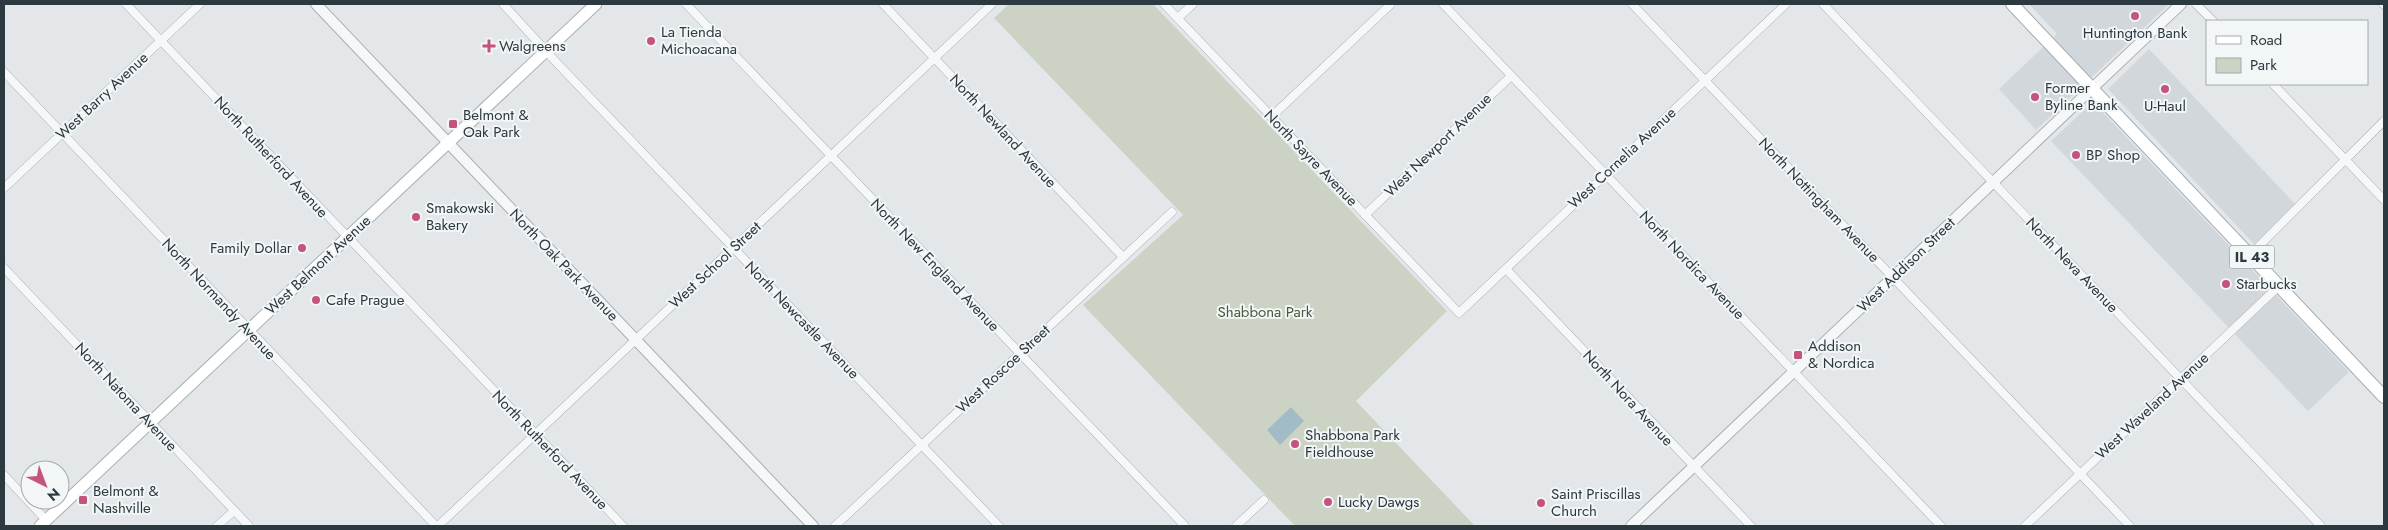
<svg xmlns="http://www.w3.org/2000/svg" width="2388" height="530" viewBox="0 0 2388 530" font-family="Jost,sans-serif">
	<style>
		.built { fill: #d2d7dc }
		.green { fill: #ccd3c5 }
		.water { fill: #a2bcc7 }
		.lines { fill: none; stroke-linecap: round; stroke-linejoin: round }
		.minor-casing { stroke: #a8afb4; stroke-width: 9 }
		.tertiary-casing { stroke: #a8afb4; stroke-width: 12 }
		.secondary-casing { stroke: #a8afb4; stroke-width: 13 }
		.primary-casing { stroke: #a4aeb5; stroke-width: 14 }
		.minor { stroke: #f6f7f9; stroke-width: 8 }
		.tertiary { stroke: #f6f7f9; stroke-width: 10 }
		.secondary { stroke: #fff; stroke-width: 11 }
		.primary { stroke: #fff; stroke-width: 12 }
		.poi-dot { fill: #c3547e; stroke: #f3f6f7; stroke-width: 2 }
		.labels { text-anchor: middle; stroke-width: 4; stroke-linejoin: round; paint-order: stroke }
		.shield { fill: #f3f6f7; stroke: #687278; stroke-width: 1 }
		.shield-label { font-size: 14px; font-weight: bold; fill: #2c3941 }
		.poi-label { font-size: 15px; fill: #2c3941; stroke: #f3f6f7; text-anchor: start }
		.street-label { font-size: 15px; fill: #2c3941; stroke: #f3f6f7 }
		.park-label { font-size: 15px; fill: #485b3b; stroke: #f3f6f7 }
	</style>
	<rect width="100%" height="100%" fill="#e3e7ea"/>
	<g class="built">
		<polygon points="2029,4 2169,4 2036,130 1999,89 2057,34"/>
		<polygon points="2149,49 2295,204 2254,244 2108,89"/>
		<polygon points="2093,102 2349,372 2308,411 2051,141"/>
	</g>
	<polygon class="green" points="1009,4 1153,4 1447,311 1356,401 1475,526 1295,526 1083,305 1183,215 994,18"/>
	<polygon class="water" points="1291,407 1304,421 1280,445 1267,430"/>
	<g class="lines">
		<defs>
			<g id="minor">
				<polyline points="126,4 623,526"/>
				<polyline points="503,4 557,63 999,526"/>
				<polyline points="686,4 1185,526"/>
				<polyline points="883,4 1123,257"/>
				<polyline points="1164,4 1459,313 1786,4"/>
				<polyline points="1443,4 1941,526"/>
				<polyline points="1632,4 2130,526"/>
				<polyline points="1823,4 2321,526"/>
				<polyline points="2196,4 2213,21"/>
				<polyline points="2383,4 2384,5"/>
				<polyline points="1178,18 1193,4"/>
				<polyline points="4,72 436,526"/>
				<polyline points="2273,84 2384,200"/>
				<polyline points="1271,117 1391,4"/>
				<polyline points="4,188 200,4"/>
				<polyline points="1365,215 1511,76"/>
				<polyline points="2250,255 2384,121"/>
				<polyline points="4,268 249,526"/>
				<polyline points="1506,269 1751,526"/>
				<polyline points="4,475 46,520"/>
				<polyline points="217,526 234,511"/>
				<polyline points="438,526 992,4"/>
				<polyline points="835,526 1172,212"/>
				<polyline points="1236,526 1264,500"/>
				<polyline points="2025,526 2279,286"/>
			</g>
			<g id="tertiary">
				<polyline points="316,4 813,526"/>
				<polyline points="1631,526 2181,4"/>
			</g>
			<polyline id="secondary" points="40,526 596,4"/>
			<polyline id="primary" points="2012,4 2384,397"/>
		</defs>
		<use href="#minor" class="minor-casing"/>
		<use href="#tertiary" class="tertiary-casing"/>
		<use href="#secondary" class="secondary-casing"/>
		<use href="#primary" class="primary-casing"/>
		<use href="#minor" class="minor"/>
		<use href="#tertiary" class="tertiary"/>
		<use href="#secondary" class="secondary"/>
		<use href="#primary" class="primary"/>
	</g>
	<g class="poi-dot">
		<circle cx="2135" cy="16" r="5"/>
		<circle cx="651" cy="41" r="5"/>
		<path d="M486.5 38.5h5v5h5v5h-5v5h-5v-5h-5v-5h5z"/>
		<circle cx="2165" cy="89" r="5"/>
		<circle cx="2035" cy="97" r="5"/>
		<rect x="448" y="119" width="10" height="10" rx="2.5"/>
		<circle cx="2076" cy="155" r="5"/>
		<circle cx="416" cy="217" r="5"/>
		<circle cx="302" cy="248" r="5"/>
		<circle cx="2226" cy="284" r="5"/>
		<circle cx="316" cy="300" r="5"/>
		<rect x="1793" y="350" width="10" height="10" rx="2.5"/>
		<circle cx="1295" cy="444" r="5"/>
		<rect x="78" y="495" width="10" height="10" rx="2.5"/>
		<circle cx="1328" cy="502" r="5"/>
		<circle cx="1541" cy="503" r="5"/>
	</g>
	<g class="labels">
		<rect class="shield" x="2229.5" y="245.5" width="45" height="23" rx="4"/>
		<g class="shield-label">
			<text x="2252" y="262">IL 43</text>
		</g>
		<g class="poi-label">
			<text x="661" y="37">La Tienda<tspan x="661" dy="17">Michoacana</tspan></text>
			<text x="2135" y="38" text-anchor="middle">Huntington Bank</text>
			<text x="499" y="51">Walgreens</text>
			<text x="2045" y="93">Former<tspan x="2045" dy="17">Byline Bank</tspan></text>
			<text x="2165" y="111" text-anchor="middle">U-Haul</text>
			<text x="463" y="120">Belmont &amp;<tspan x="463" dy="17">Oak Park</tspan></text>
			<text x="2086" y="160">BP Shop</text>
			<text x="426" y="213">Smakowski<tspan x="426" dy="17">Bakery</tspan></text>
			<text x="292" y="253" text-anchor="end">Family Dollar</text>
			<text x="2236" y="289">Starbucks</text>
			<text x="326" y="305">Cafe Prague</text>
			<text x="1808" y="351">Addison<tspan x="1808" dy="17">&amp; Nordica</tspan></text>
			<text x="1305" y="440">Shabbona Park<tspan x="1305" dy="17">Fieldhouse</tspan></text>
			<text x="93" y="496">Belmont &amp;<tspan x="93" dy="17">Nashville</tspan></text>
			<text x="1551" y="499">Saint Priscillas<tspan x="1551" dy="17">Church</tspan></text>
			<text x="1338" y="507">Lucky Dawgs</text>
		</g>
		<g class="street-label">
			<text transform="translate(102 96) rotate(-43)" y="5">West Barry Avenue</text>
			<text transform="translate(1003 131) rotate(47)" y="5">North Newland Avenue</text>
			<text transform="translate(1438 145) rotate(-44)" y="5">West Newport Avenue</text>
			<text transform="translate(271 157) rotate(47)" y="5">North Rutherford Avenue</text>
			<text transform="translate(1311 158) rotate(46)" y="5">North Sayre Avenue</text>
			<text transform="translate(1622 158) rotate(-43)" y="5">West Cornelia Avenue</text>
			<text transform="translate(1819 200) rotate(46)" y="5">North Nottingham Avenue</text>
			<text transform="translate(318 265) rotate(-43)" y="5">West Belmont Avenue</text>
			<text transform="translate(564 265) rotate(46)" y="5">North Oak Park Avenue</text>
			<text transform="translate(715 265) rotate(-43)" y="5">West School Street</text>
			<text transform="translate(935 265) rotate(46)" y="5">North New England Avenue</text>
			<text transform="translate(1692 265) rotate(46)" y="5">North Nordica Avenue</text>
			<text transform="translate(1906 265) rotate(-44)" y="5">West Addison Street</text>
			<text transform="translate(2072 265) rotate(46)" y="5">North Neva Avenue</text>
			<text transform="translate(219 299) rotate(47)" y="5">North Normandy Avenue</text>
			<text transform="translate(802 320) rotate(46)" y="5">North Newcastle Avenue</text>
			<text transform="translate(1003 369) rotate(-43)" y="5">West Roscoe Street</text>
			<text transform="translate(126 397) rotate(47)" y="5">North Natoma Avenue</text>
			<text transform="translate(1628 398) rotate(47)" y="5">North Nora Avenue</text>
			<text transform="translate(2152 406) rotate(-43)" y="5">West Waveland Avenue</text>
			<text transform="translate(550 450) rotate(46)" y="5">North Rutherford Avenue</text>
		</g>
		<g class="park-label">
			<text x="1265" y="317">Shabbona Park</text>
		</g>
	</g>
	<rect width="2388" height="530" fill="none" stroke="#2c3941" stroke-width="10"/>
	<rect x="2206" y="20" width="162" height="65" fill="#f3f6f7" stroke="#a3aaae"/>
	<rect x="2216" y="36" width="25" height="8" fill="#ffffff" stroke="#a3aaae"/>
	<text x="2250" y="45" font-size="15" fill="#2c3941">Road</text>
	<rect x="2216" y="58" width="25" height="15" fill="#ccd3c5" stroke="#a3aaae"/>
	<text x="2250" y="70" font-size="15" fill="#2c3941">Park</text>
	<g transform="translate(45 485) rotate(138)"><circle r="24" fill="#f3f6f7" stroke="#a3aaae"/>
	<path d="M0-4L9 19L0 12L-9 19Z" fill="#c3547e"/>
	<text y="-8" font-size="14" font-weight="bold" text-anchor="middle" fill="#2c3941">N</text>
	</g>
</svg>
